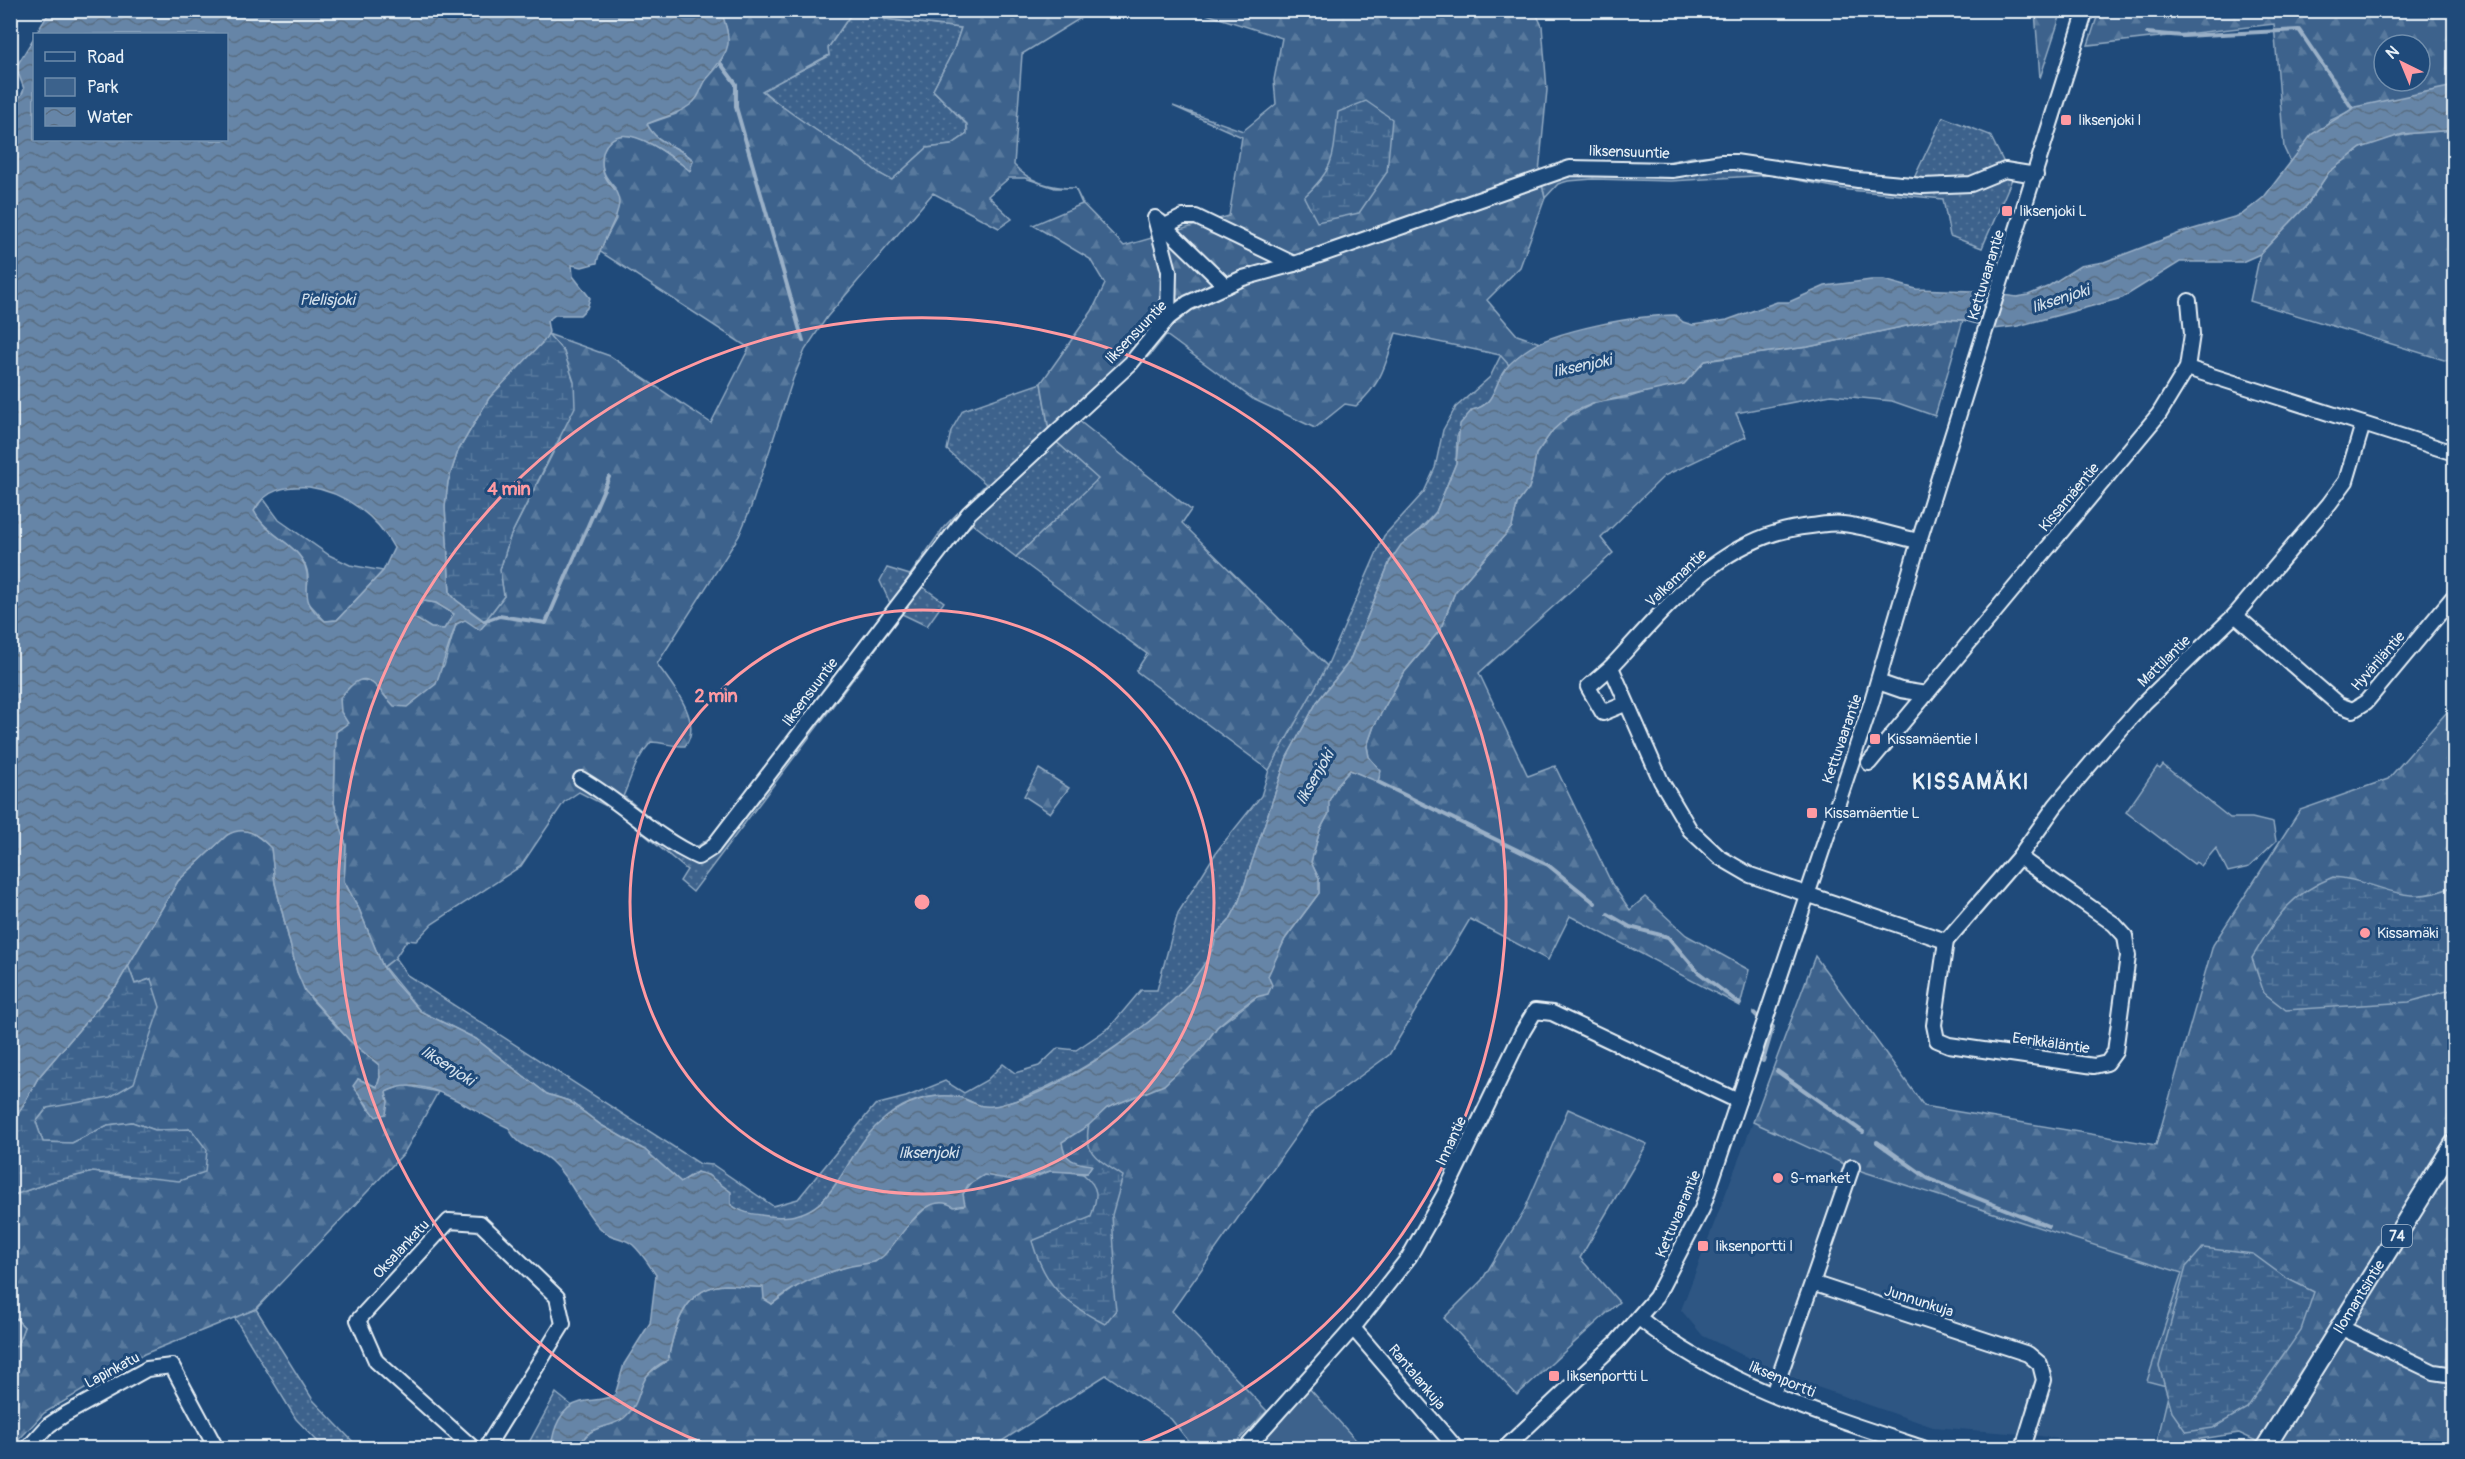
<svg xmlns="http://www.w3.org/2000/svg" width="2465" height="1459" viewBox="0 0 2465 1459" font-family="Pangolin,sans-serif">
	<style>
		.built { fill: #2e5683 }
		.grass { fill: url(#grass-dots); stroke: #92aac2; stroke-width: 1.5 }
		.forest { fill: url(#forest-firs); stroke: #92aac2; stroke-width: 1.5; fill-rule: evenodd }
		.wetland { fill: url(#wetland-marsh); stroke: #92aac2; stroke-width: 1.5 }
		.green { fill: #3c628c; stroke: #92aac2; stroke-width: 1.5 }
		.water { fill: url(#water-waves); stroke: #9ab0c7; stroke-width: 1.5; fill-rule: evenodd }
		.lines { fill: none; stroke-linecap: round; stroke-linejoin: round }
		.stream { stroke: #9ab0c7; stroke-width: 4 }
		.minor-casing { stroke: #e8f1f8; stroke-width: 18 }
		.major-casing { stroke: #e8f1f8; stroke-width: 22 }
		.minor { stroke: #1f4a7a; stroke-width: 14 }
		.major { stroke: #1f4a7a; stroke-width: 18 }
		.ring { fill: none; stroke: #ff9aa2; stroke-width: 3 }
		.poi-dot { fill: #ff9aa2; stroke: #1f4a7a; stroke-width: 2 }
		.labels { text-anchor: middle; stroke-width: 6; stroke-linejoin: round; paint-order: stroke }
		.shield { fill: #1f4a7a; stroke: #acbfd2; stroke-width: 1.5 }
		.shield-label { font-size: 14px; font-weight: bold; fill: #e8f1f8 }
		.poi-label { font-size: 15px; fill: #e8f1f8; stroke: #1f4a7a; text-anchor: start }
		.street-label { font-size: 15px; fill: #e8f1f8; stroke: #1f4a7a }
		.water-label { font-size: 16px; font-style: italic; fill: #d4e1ec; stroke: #1f4a7a }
		.district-label { font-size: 21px; font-weight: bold; letter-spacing: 1.5px; fill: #e8f1f8; stroke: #1f4a7a }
		.centre { fill: #ff9aa2; stroke: #1f4a7a; stroke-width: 3 }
		.ring-label { font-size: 18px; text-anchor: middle; font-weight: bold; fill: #ff9aa2; stroke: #1f4a7a; stroke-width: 6; stroke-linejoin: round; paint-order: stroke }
	</style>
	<defs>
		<pattern id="grass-dots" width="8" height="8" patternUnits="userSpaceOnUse" patternTransform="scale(1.5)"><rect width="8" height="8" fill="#3c628c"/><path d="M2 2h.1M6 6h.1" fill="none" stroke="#58799d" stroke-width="1.8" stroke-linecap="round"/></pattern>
		<pattern id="forest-firs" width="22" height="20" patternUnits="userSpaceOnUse" patternTransform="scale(1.5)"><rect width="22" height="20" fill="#3c628c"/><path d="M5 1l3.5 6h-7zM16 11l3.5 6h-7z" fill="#58799d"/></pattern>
		<pattern id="wetland-marsh" width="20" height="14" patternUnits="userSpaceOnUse" patternTransform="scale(1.5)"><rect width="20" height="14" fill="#3c628c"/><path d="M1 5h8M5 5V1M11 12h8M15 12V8" fill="none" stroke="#58799d"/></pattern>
		<pattern id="water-waves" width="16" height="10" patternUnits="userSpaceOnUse" patternTransform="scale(1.5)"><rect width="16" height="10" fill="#6685a7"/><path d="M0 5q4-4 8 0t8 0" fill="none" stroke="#596d82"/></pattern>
	</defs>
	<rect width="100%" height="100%" fill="#1f4a7a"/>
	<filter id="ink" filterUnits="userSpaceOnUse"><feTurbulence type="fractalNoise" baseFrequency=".0167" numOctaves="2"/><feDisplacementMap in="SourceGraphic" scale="12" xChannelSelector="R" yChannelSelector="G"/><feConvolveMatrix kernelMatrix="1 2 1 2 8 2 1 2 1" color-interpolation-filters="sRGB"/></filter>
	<g filter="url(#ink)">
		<g class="built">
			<polygon points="1753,1122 1848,1165 1778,1372 1703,1336 1681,1310"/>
			<polygon points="1855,1169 2182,1273 2147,1380 2170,1387 2153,1448 2118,1448 2034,1435 1933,1427 1785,1376"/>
		</g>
		<g class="grass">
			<path d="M853,11h24l8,8 76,9 -7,21 -21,41 34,35v9l-16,11 -24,3 -35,32c-14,-5 -22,-15 -34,-23 -34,-21 -66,-41 -96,-67l67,-34 -1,-8z"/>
			<polygon points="1943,117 1990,135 2012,179 1982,248 1950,236 1943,199 1849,190 1771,175 1671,181 1593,179 1568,181 1558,184 1545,198 1539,172 1568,161 1657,164 1692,157 1728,154 1852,175 1914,178"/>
			<path d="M1501,355l8,10c-14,17 -13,40 -37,45l-15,26 -1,27 -20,49 -46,49 -41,101 -32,40 -30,55 -49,147 -9,17 -13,14c-4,61 -168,165 -226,172 -10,1 -16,-5 -25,-8 -20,-6 -43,-3 -62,7 -44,22 -68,102 -104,110 -16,4 -48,2 -62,-7 -15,-9 -27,-25 -40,-37l-16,10 -36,-32 -44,-25 -32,-24 -22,-7 -71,-55 -56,-28 -36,-44 11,-9 12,17 293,189 13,1 60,41 25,-7 77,-94 31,-8 39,-16 19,12 23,-13 16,-16 12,9 24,-7 19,-18 18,2 34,-23 31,-37h16l21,-77 39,-62 44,-55 8,-26 58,-104 57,-130 40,-44 11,-24 8,-38 13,-23 34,-30z"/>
			<polygon points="1041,383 1050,436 1099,479 1016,557 973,524 954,540 923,587 944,602 927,626 902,614 693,892 680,881 687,870 616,811 625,797 685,846 698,846 721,829 890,603 880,581 887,568 910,575 944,527 986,484 947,450 951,431 963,410"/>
			<polygon points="256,1309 313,1400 359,1448 324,1448 296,1419 234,1317"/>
			<polygon points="556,1393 571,1405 552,1448 526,1448"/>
		</g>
		<g class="forest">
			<path d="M721,11h132l-25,37 1,7 -67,36c31,25 62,45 96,66 12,8 20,18 34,23l35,-32 24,-3 16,-11v-10l-34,-34 21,-41 7,-21 -76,-9 -8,-8h211l1,2 -67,41 -8,111c15,17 38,23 61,23l8,16 41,42 105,-30 13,-79 -69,-31 70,25 33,-27 -2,-24 8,-42 -85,-27h338l7,15 5,64 -8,82 6,26 -25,69 -33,33 30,35 23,8 -31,22 -9,-10 -104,-22c-11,32 -13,49 -40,73l-11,-2 -30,24 -62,-29 -87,-64 -15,19 -73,66 113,90 -9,13 145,143 -58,104 -133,-99 11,-17 -131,-97 82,-78 -48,-43 -9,-53 51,-72 13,-27 -15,-25 -57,-34 49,-21 -7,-16h-20l-30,-10h-16l-21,18 24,23 -13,9 -66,-35 -106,124 -22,33 -12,29 -42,128 -12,29 -82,128c15,21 47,58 28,82 -13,1 -21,-4 -34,-4 -20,22 -21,45 -35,69l-37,-19 -15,10 -43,64 -89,58 -16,17 -9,-1 -12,18 -12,9 -24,-58 -15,-28 2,-36 -12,-42 2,-71 5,-5 -1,-29 16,-18c17,-1 22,6 31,19l57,-33 12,-42 9,-5 21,4 -1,-2 19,-25 -4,-26 10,-33 50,-98 4,-87 -16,-18 62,22 101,67 38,-75 -150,-97 17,-32 -1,-31c-10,-11 -14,-17 -13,-33 1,-7 4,-11 9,-15 21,-18 63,20 79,30l3,-10c-15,-15 -36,-15 -46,-36l29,-10 45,-51 6,-32z"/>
			<polygon points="2035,11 2062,11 2040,78"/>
			<path d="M2099,11h355v79l-104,21 -21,10 -4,15 -34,27 -7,-15 -10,-124 -186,21zM2384,45h36v36h-36z"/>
			<polygon points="2454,130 2454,363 2250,301 2260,254 2307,205 2329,172 2361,148 2380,140 2414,133"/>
			<path d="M1939,319l24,1 -28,96 -43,-15 -61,-6 -95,18 10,24 -82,39 -63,62 12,15 -134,120 49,103 27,-10 57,118 18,26 15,-13 41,38 63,35 -9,36 -170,-90 -22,44 -78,-41 -81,136 -74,54 -143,202 95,100 -36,37h-37l-23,-29 -65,-44 -115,73h-411c4,-17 18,-21 33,-24l32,-48 23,-16c6,-33 18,-75 58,-75 13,0 25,3 38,2l8,17 31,-22 48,-17 24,-3 14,-12 10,-17 27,-25 8,-5 12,-1 17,-8 12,-16 9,-3 47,4 19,-8h12l21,3 -22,-32 46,-34 93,-57 17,-24 40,-30 28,-58 34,-46v-14l-8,-17 9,-32 9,-17 -1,-11 10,-18 12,-14 28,11 -3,-17 -6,-7 -2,-11 7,-20 29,-52 37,-44 15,-38 57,-65 5,-23 12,-16 3,-10 4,-24 17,-24 14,-13 28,-14 35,-6 60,-20 15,-16 103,-14z"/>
			<path d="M263,498l16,22 50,35 21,10 33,6 -46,49 -12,1 -19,-21c0,-8 2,-16 2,-24 -2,-29 -41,-39 -54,-65z"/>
			<polygon points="424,601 436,603 454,614 444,629 431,628 414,618 417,607"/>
			<polygon points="2454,704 2454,1448 2271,1448 2239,1433 2156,1446 2170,1387 2147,1381 2182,1273 1855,1169 1753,1122 1815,956 1924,1106 2156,1145 2213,945 2300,810 2388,779"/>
			<polygon points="1039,769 1069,788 1050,813 1024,796"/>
			<polygon points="236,830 249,830 271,847 275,883 297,972 311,999 350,1041 379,1065 380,1077 377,1087 358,1079 359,1093 369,1110 388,1102 385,1092 404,1085 438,1092 404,1153 256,1309 144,1354 44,1413 11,1448 10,1348 17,1346 24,1327 11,1313 11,1196 54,1181 93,1172 129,1177 191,1130 155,1130 132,1122 108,1125 72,1143 43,1142 36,1122 150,979 135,984 128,965 178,881 227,835"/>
			<polygon points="1568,1109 1647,1144 1580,1258 1619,1302 1517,1395 1444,1318 1482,1280 1524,1211"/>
		</g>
		<g class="wetland">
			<path d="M1366,101l26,18 -5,53 -28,41 -42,9 -13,-25c33,-30 29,-43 34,-85z"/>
			<polygon points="548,334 564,352 574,382 575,407 510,537 500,570 504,596 485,621 456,600 450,593 445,507 448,482 458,451 489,398"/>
			<path d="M2333,877c48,3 69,33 121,9v103l-45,13 -123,8 -22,-17 -12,-35c25,-41 35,-62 81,-81z"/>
			<polygon points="128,965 135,984 151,979 160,1007 134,1083 110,1097 47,1108 36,1122 43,1142 72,1143 108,1125 132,1122 155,1130 191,1129 207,1150 205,1172 179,1181 93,1172 54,1181 11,1196 11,1127 38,1078 117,985"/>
			<path d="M1089,1124c-7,31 12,37 34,52l-11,39 3,50 -2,20 3,25 -11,14c-41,-21 -60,-38 -73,-83l59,-24c6,-20 10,-28 -8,-43l4,-1c-11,-15 -23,-9 -26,-31z"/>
			<polygon points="2203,1248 2253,1254 2286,1278 2314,1292 2301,1330 2247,1408 2213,1428 2186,1432 2172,1412 2159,1366 2186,1267"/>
			<polygon points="10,1313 24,1327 17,1346 11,1348"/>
		</g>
		<g class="green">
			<polygon points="2163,765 2230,818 2252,818 2273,823 2276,841 2249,867 2228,872 2216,848 2201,866 2196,862 2194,864 2126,812 2157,767 2160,769"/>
			<polygon points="1308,1387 1363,1448 1251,1448"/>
		</g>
		<path class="water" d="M50,11h671c14,37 7,39 -14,67 -6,9 -7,20 -17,27 -13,10 -28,12 -43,19 10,21 31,21 46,36l-3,11c-16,-13 -61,-49 -80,-30 -9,8 -9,19 -7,30 2,12 16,17 16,32 -1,18 -18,37 -22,60l-15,4 -10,-2 1,11 17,22 -3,10 -7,7h-25l-8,6 2,11 -5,9 -55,57 -31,53 -10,31 -3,25 5,86 6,7 30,23 -6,7 -15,-10 -9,4 -20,60 -29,23 -13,-1c-22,-23 -28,-42 -54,-8l1,14 7,11 -12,9 -2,71 12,42 -2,36 15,28 24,58 11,15 26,29 56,28 71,55 22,7 32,24 44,25 36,32 16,-10 11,3 23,17v13c12,9 24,9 38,11 60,7 68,-42 98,-80 22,-27 57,-45 92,-39 6,2 11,5 17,7 11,5 24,1 35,-2 53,-11 201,-112 205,-167l13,-14 9,-17 49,-147 30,-55 32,-40 41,-101 11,-16 23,-18 12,-15 20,-49 4,-39 12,-14c20,-4 21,-19 30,-36 5,-9 15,-17 23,-23 28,-21 114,-36 150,-36l8,7 10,3 34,-5 50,-18h12l36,-16 46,-6h13l32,9 57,2 44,6 11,-2 19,-8 33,-21 24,-4 76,-29 61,-18 23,-18 48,-63 43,-27 99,-21v44l-51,4 -42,14 -32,24 -22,33 -47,49 -18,8h-62l-58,36 -104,28 -24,3 -31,-9 -24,-1 -131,28 -92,12 -11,2 -21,23 -89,19 -20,8 -22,19 -17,24 -4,24 -3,10 -12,16 -5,23 -57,65 -15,38 -37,44 -29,52 -7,20 2,11 12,14 -3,11 -28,-12 -12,14 -9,17v12l-9,17 -9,32 8,17v14l-34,46 -17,37 4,9 -4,9 -12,3 -24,17 -15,13 -17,24 -36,34 -57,23 -18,17 -27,17c2,19 13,21 30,23l-5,8 -37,-2 -31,10 -35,-6 -16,10 -5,9 2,11 -11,2c-30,-20 -54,35 -72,50 -9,8 -20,6 -31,9 -29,7 -56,18 -79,38l-8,-5 -1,-12c-13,1 -25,-2 -37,-2 -41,1 -52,42 -58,75 -36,16 -21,39 -44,58 -16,12 -39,6 -44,30h-29c2,-18 9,-41 30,-46 13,-3 22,-1 34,-7l9,-31 26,-41 6,-48c-7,-10 -14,-22 -23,-30 -12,-10 -22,-4 -36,-20 -17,-20 -26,-46 -46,-64 -14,-13 -34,-13 -42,-33 -35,-15 -85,-58 -123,-36l2,10 -2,12 -10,3 -23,-31 5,-7 19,8 3,-10 -1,-12 -29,-24 -45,-50 -8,-19 -22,-89 -4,-35c-14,-14 -25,-23 -44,-13l-49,46 -61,104 -79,93 -27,49 -1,-1027 11,-4 3,-7 -8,-22zM34,34h192v106h-192zM309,487c35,5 68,29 85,61l-11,23 -46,49 -12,1c-33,-25 -7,-37 -24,-63 -11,-18 -35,-23 -47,-47 11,-22 32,-25 55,-24zM424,601l12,2 18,11 -10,15 -13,-1 -17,-10 3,-11z"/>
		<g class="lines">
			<g class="stream">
				<polyline points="2147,33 2183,36 2299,30 2352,108"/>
				<polyline points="721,64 736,84 736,107 803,341"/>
				<polyline points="485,621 499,616 546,623 609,477"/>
				<polyline points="1378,782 1548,865 1595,903"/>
				<polyline points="1608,914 1630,927 1668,937 1698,972 1740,1004"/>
				<polyline points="1754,1013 1757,1016"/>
				<polyline points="1763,1061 1773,1027"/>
				<polyline points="1777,1071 1863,1132"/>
				<polyline points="1877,1142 1929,1179 2048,1226"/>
			</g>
			<defs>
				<g id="minor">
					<polyline points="1155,218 1169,271 1168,318"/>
					<polyline points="1159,221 1226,286"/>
					<polyline points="1165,226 1183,217 1196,217 1294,264"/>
					<polyline points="2363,424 2454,453"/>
					<path d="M1919,541c-25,-5 -50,-14 -76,-17 -10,-2 -22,1 -32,2 -89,8 -143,80 -200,141l50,114 29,49 29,27 31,18 196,66 73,-84 37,-52 49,-58 39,-44 91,-88 94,-111 17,-23 17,-57 -176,-56"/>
					<polyline points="2235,615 2339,705 2353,710 2366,702 2454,596"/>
					<polyline points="1611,667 1588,687 1603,713 1625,704"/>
					<polyline points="1878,682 1901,690 1926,694"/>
					<polyline points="1869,763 2159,414 2187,368 2192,334 2189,301"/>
					<path d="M581,779c41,23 74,59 117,78l14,-9 257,-335 162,-150 37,-45 20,-15 55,-25 51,-14 276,-96 102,2 50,-8h13l123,18 65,6 48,-2 34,-14 31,5"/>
					<polyline points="1946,941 1934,1025 1937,1040 1949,1045 2094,1066 2107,1063 2115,1052 2128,956 2125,936 2114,924 2019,857"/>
					<polyline points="1812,1283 1852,1167"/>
					<path d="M1639,1318c81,66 186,98 284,130"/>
					<polyline points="2340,1327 2434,1372 2454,1375"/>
					<polyline points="1353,1328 1456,1448"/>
					<polyline points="1773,1394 1812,1283 2028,1354 2040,1364 2044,1380 2023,1448"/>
					<polyline points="28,1448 49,1425 64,1415 147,1369 172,1366 216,1448"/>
					<polyline points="473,1448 376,1361 358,1320 449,1221 480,1223 557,1297 563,1324 486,1448"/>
					<polyline points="1246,1448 1353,1328 1409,1257 1444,1195 1523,1031 1535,1011 1552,1013 1738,1101"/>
					<polyline points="1505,1448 1616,1343 1656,1297 1702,1209 1871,704 1919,541 2086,10"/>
				</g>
				<g id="major">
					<path id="s1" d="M2265,1448l189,-304"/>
				</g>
			</defs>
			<use href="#minor" class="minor-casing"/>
			<use href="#major" class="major-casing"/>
			<use href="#minor" class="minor"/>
			<use href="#major" class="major"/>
		</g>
	</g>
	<g class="ring">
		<circle cx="922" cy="902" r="292"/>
		<path d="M713 1447A584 584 0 1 1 1131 1447"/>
	</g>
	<g class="poi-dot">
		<rect x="2060" y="114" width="12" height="12" rx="3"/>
		<rect x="2001" y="205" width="12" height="12" rx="3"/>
		<rect x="1869" y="733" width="12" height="12" rx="3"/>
		<rect x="1806" y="807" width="12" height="12" rx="3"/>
		<circle cx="2365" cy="933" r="6"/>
		<circle cx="1778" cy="1178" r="6"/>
		<rect x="1697" y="1240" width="12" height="12" rx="3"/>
		<rect x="1548" y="1370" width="12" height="12" rx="3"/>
	</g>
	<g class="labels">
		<rect class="shield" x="2382" y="1225" width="30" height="22" rx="4.5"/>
		<g class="shield-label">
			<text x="2397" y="1241">74</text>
		</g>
		<g class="poi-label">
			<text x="2078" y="125">Iiksenjoki I</text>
			<text x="2019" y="216">Iiksenjoki L</text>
			<text x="1887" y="744">Kissamäentie I</text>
			<text x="1824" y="818">Kissamäentie L</text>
			<text x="2377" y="938">Kissamäki</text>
			<text x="1790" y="1183">S-market</text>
			<text x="1715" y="1251">Iiksenportti I</text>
			<text x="1566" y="1381">Iiksenportti L</text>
		</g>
		<g class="street-label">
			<text transform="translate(1629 152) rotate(2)" y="5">Iiksensuuntie</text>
			<text transform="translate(1986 275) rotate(-73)" y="5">Kettuvaarantie</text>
			<text transform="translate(1136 332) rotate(-46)" y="5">Iiksensuuntie</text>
			<text transform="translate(2069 497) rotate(-50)" y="5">Kissamäentie</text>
			<text transform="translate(1676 578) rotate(-43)" y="5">Valkamantie</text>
			<text transform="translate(2164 661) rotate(-44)" y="5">Mattilantie</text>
			<text transform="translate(2378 661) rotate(-49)" y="5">Hyväriläntie</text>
			<text transform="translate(810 692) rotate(-53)" y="5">Iiksensuuntie</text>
			<text transform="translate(1842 739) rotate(-71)" y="5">Kettuvaarantie</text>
			<text transform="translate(2051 1043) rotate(8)" y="5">Eerikkäläntie</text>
			<text transform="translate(1451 1141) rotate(-65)" y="5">Innantie</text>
			<text transform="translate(1678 1214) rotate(-67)" y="5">Kettuvaarantie</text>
			<text transform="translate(401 1249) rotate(-47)" y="5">Oksalankatu</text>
			<text dy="5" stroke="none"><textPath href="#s1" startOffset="178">Ilomantsintie</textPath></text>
			<text transform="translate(1919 1301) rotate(18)" y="5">Junnunkuja</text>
			<text transform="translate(112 1370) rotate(-28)" y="5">Lapinkatu</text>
			<text transform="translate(1417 1377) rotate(50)" y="5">Rantalankuja</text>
			<text transform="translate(1782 1379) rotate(23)" y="5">Iiksenportti</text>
		</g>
		<g class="water-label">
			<text transform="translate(2060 298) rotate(-18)" y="6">Iiksenjoki</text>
			<text x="327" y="305">Pielisjoki</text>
			<text transform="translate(1582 365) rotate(-12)" y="6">Iiksenjoki</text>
			<text transform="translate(1314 777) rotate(-60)" y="6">Iiksenjoki</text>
			<text transform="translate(448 1065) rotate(33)" y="6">Iiksenjoki</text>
			<text x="928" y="1158">Iiksenjoki</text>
		</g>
		<g class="district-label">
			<text x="1971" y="789">KISSAMÄKI</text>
		</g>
	</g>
	<circle cx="922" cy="902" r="9" class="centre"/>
	<g class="ring-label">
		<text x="509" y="495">4 min</text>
		<text x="716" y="702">2 min</text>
	</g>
	<rect width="2465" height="1459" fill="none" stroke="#1f4a7a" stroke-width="36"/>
	<rect x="18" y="18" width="2429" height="1423" fill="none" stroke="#e8f1f8" stroke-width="2" filter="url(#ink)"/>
	<rect x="33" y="33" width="195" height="108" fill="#1f4a7a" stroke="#6f8dac" stroke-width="1.5"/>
	<rect x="45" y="52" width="30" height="9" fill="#1f4a7a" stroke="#6f8dac" stroke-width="1.5"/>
	<text x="87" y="63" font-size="18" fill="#e8f1f8">Road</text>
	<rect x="45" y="78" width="30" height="18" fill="#3c628c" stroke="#6f8dac" stroke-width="1.5"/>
	<text x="87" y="93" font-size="18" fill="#e8f1f8">Park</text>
	<rect x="45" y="108" width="30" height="18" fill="url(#water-waves)" stroke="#6f8dac" stroke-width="1.5"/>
	<text x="87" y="123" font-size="18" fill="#e8f1f8">Water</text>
	<g transform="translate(2402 63) rotate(317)"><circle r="28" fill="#1f4a7a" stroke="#6f8dac" stroke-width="1.5"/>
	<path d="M0-4.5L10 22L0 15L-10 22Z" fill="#ff9aa2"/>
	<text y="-9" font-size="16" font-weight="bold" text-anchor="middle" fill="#e8f1f8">N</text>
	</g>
</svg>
